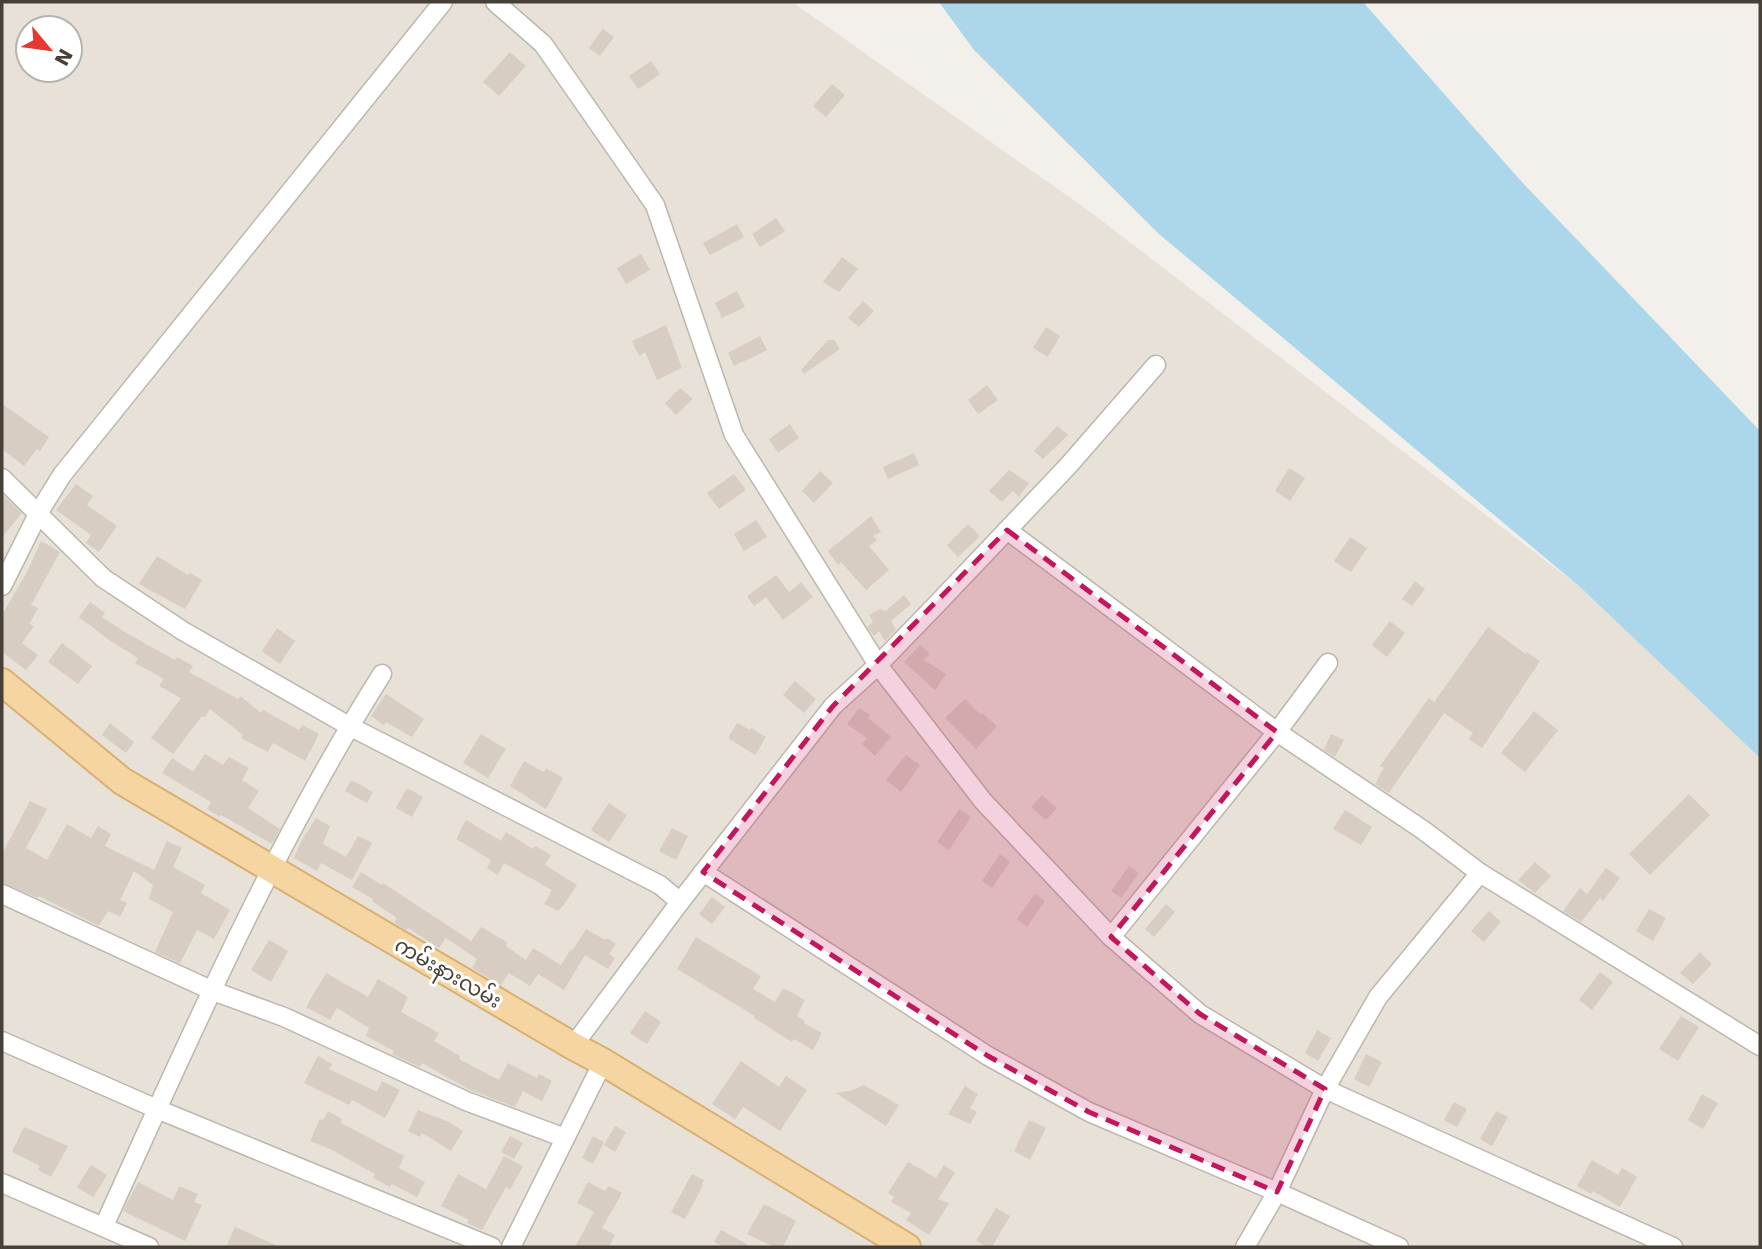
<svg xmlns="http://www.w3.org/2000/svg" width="1762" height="1249" viewBox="0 0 1762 1249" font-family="'DejaVu Sans','Noto Sans Myanmar',sans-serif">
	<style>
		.residential { fill: #e7e1d8; fill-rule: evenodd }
		.water { fill: #acd7ea }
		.building { fill: #d7cdc3 }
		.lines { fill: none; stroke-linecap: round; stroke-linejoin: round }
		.street-casing { stroke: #beb6ad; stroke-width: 21 }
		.primary-casing { stroke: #d9b072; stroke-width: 30 }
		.street { stroke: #fff; stroke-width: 18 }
		.primary { stroke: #f5d5a1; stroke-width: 26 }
		.marked { fill: #c2185b; fill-opacity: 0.2; stroke: #c2185b; stroke-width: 5; stroke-dasharray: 14 9; stroke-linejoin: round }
		.labels { text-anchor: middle; stroke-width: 6; stroke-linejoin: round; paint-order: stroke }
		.street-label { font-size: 21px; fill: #464038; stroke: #fff }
	</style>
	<rect width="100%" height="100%" fill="#f3efea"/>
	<path class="residential" d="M2,2h790l297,209 491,376 180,171v489h-1758zM28,28h42v42h-42z"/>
	<polygon class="water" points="939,2 1363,2 1521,181 1760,431 1760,758 1580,587 1159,234 974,50"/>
	<g class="building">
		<polygon points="603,29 614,37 600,56 589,48"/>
		<polygon points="510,52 526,66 499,96 483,82"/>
		<polygon points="651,61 660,74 638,89 629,76"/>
		<polygon points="832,84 845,95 826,117 813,106"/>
		<polygon points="776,218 785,231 760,247 752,234"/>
		<polygon points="737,224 744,237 710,255 703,243"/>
		<polygon points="641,254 650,270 626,284 617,268"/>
		<polygon points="842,257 858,269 839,292 823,282"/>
		<polygon points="737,291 745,307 722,318 715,303"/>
		<polygon points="863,301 874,311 859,327 848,318"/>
		<polygon points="666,325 682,368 657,380 645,352 639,356 632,341"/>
		<polygon points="1046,327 1060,336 1048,357 1033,348"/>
		<polygon points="760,336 767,350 734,366 728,353"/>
		<polygon points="828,340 834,340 840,349 804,374 801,370"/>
		<polygon points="987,385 998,400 978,414 968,400"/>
		<polygon points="680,388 693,399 676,415 665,403"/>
		<polygon points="2,404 49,437 40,451 37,449 24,466 2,449"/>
		<polygon points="790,424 799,438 778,453 769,439"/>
		<polygon points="1057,426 1068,435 1043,459 1034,451"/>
		<polygon points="914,453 919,465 888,479 883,467"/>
		<polygon points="1289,468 1305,478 1290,501 1275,491"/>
		<polygon points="1009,470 1029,483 1019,497 1013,491 1002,502 989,491"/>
		<polygon points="820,471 833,483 814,503 802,491"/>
		<polygon points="734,474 746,490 719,509 707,493"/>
		<polygon points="76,484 93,496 87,505 117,526 99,552 86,543 91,535 56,510"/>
		<polygon points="2,494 22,513 2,537"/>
		<polygon points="871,516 881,532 873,536 877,540 869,546 889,570 866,590 841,562 838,565 828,551"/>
		<polygon points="756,520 767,537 744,551 734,534"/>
		<polygon points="968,524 980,536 958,557 947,545"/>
		<polygon points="1350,537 1367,548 1351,572 1334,561"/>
		<polygon points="41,541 60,552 31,605 38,608 29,624 34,626 22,643 38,655 26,670 2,652 2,615 27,572"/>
		<polygon points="157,556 188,575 190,573 202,580 185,609 139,584"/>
		<polygon points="776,575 789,592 801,582 813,597 783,620 766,597 754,606 747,596"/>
		<polygon points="1415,581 1425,589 1412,606 1402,599"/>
		<polygon points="904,595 911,604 891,621 896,630 885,641 879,631 874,636 867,627 873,622 869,615 880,609 886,611"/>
		<polygon points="90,602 105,613 102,617 128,634 175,660 177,657 193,666 189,672 238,699 240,696 261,713 263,710 299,730 302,725 319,734 305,761 273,743 268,752 241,738 243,735 210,709 205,717 202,716 173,754 151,738 181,698 159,686 164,679 135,663 138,658 109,640 79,617"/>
		<polygon points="1390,621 1405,633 1387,657 1372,645"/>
		<polygon points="1488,627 1526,654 1527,652 1540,661 1482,748 1469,739 1473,733 1444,713 1389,793 1375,784 1384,768 1380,766 1429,698 1434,702"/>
		<polygon points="277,628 295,641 280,664 262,651"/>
		<polygon points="62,643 92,666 78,684 48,662"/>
		<polygon points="920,645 930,654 924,660 946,674 935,690 904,662"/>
		<polygon points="795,681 816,699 804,713 783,695"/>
		<polygon points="386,694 424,719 412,737 386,722 384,725 371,716"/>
		<polygon points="965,699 981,715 982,713 997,726 976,749 945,718"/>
		<polygon points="859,708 870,715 868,718 891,737 875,756 862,744 867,738 847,724"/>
		<polygon points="1534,711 1558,730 1525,772 1501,753"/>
		<polygon points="110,723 134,742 126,753 102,735"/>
		<polygon points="737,723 750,730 751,728 766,737 755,755 728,738"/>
		<polygon points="481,734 506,749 488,778 463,763"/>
		<polygon points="1331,734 1344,740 1335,757 1324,750"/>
		<polygon points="205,754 223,765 229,757 249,768 242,780 259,791 248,808 280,829 272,844 221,815 220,817 207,809 211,802 162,773 172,758 193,772"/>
		<polygon points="906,755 920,765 901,792 886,780"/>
		<polygon points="524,761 544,772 546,768 563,778 546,809 510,786"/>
		<polygon points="351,780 373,792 367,803 345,791"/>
		<polygon points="407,788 423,797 412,817 396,808"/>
		<polygon points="1689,794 1710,815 1650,875 1629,854"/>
		<polygon points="1042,795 1057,808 1046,820 1031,807"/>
		<polygon points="30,801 47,809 26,848 47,860 67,824 91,838 98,826 111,834 105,846 154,870 167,841 182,848 173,867 205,885 201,893 230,910 214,939 197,930 180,963 155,952 173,912 149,899 153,885 134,871 120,900 127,903 120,917 108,911 99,926 39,896 38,898 2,883 2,854"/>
		<polygon points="609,803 627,815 609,842 591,830"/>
		<polygon points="959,809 971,817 949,850 937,842"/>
		<polygon points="1345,810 1372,827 1361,845 1333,829"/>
		<polygon points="316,818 330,826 323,844 346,857 358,836 372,843 352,880 321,863 317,871 294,858 301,842"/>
		<polygon points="466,820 501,841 506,832 533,849 535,846 551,855 545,865 577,885 563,906 562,906 558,911 544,904 552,890 504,863 498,875 487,868 491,860 456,839"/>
		<polygon points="672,828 688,836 676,860 659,851"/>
		<polygon points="1000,854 1010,862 992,888 982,881"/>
		<polygon points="1535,862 1551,876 1535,893 1518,880"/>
		<polygon points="1129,866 1139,873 1121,898 1111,891"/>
		<polygon points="1606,868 1620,878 1603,901 1600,898 1581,922 1563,911 1580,888 1587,894"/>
		<polygon points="361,872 382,885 383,883 471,941 481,927 507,942 506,946 526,960 533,948 561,965 571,949 573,950 586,929 605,940 607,938 616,944 609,954 615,958 608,969 585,955 564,990 538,974 530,986 509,973 501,985 472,968 477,959 446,938 439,948 408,928 406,930 394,922 397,918 372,901 373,899 352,887"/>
		<polygon points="1035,894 1045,901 1027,927 1017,919"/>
		<polygon points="712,897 725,907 712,924 699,914"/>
		<polygon points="1166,904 1175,912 1154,937 1145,929"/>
		<polygon points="1649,909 1666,918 1653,941 1636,931"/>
		<polygon points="1489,911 1501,922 1484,942 1471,931"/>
		<polygon points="696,937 761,976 753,989 775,1002 783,988 805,1000 797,1016 805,1021 804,1023 822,1033 813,1050 794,1039 792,1042 754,1018 755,1016 677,969"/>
		<polygon points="269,940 288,951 271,982 251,970"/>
		<polygon points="1700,952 1712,964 1693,984 1680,973"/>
		<polygon points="1600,972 1613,982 1592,1010 1579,1000"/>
		<polygon points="326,973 368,997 378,979 408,997 401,1012 439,1033 434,1041 460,1056 459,1059 499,1080 508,1063 537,1078 539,1074 552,1081 542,1101 523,1091 515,1107 470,1090 422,1063 420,1067 392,1054 394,1051 366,1036 369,1028 337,1008 330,1020 306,1007"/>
		<polygon points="645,1011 661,1022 647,1044 630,1033"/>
		<polygon points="1681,1016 1699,1027 1678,1061 1659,1049"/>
		<polygon points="1317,1030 1331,1038 1318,1061 1305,1053"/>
		<polygon points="1366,1054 1382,1062 1369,1087 1354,1079"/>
		<polygon points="318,1056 332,1064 329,1069 377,1092 382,1081 400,1090 385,1118 352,1100 349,1105 304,1083"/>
		<polygon points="741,1061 779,1087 786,1076 807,1090 780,1131 743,1107 735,1119 712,1104"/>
		<polygon points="864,1085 899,1105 886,1126 836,1093 853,1090"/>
		<polygon points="965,1086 978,1094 970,1108 977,1112 970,1124 948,1114"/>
		<polygon points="1702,1094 1718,1103 1703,1129 1688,1120"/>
		<polygon points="1454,1102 1467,1109 1457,1127 1444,1120"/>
		<polygon points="418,1110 449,1122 463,1131 451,1151 422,1133 420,1137 408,1131"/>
		<polygon points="328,1111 342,1119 341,1123 404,1156 399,1168 425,1182 417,1197 392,1184 390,1187 373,1178 375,1174 330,1149 310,1141 320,1119 323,1120"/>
		<polygon points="1496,1111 1508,1117 1492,1146 1480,1139"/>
		<polygon points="1029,1120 1046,1128 1030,1160 1014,1151"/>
		<polygon points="615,1126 626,1132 615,1152 604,1145"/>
		<polygon points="24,1127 68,1146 51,1177 38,1170 40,1166 12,1152"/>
		<polygon points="510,1136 523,1143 514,1159 501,1152"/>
		<polygon points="593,1136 604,1142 593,1164 582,1158"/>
		<polygon points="504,1156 523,1166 510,1190 506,1187 482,1230 467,1223 469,1220 441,1206 458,1174 486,1189"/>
		<polygon points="1592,1160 1618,1175 1622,1168 1637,1177 1620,1207 1593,1191 1591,1194 1577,1186"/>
		<polygon points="908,1162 936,1178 944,1165 955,1173 938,1199 949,1203 929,1235 906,1220 911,1213 891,1202 894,1197 888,1193"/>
		<polygon points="91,1165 107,1175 93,1197 77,1187"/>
		<polygon points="692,1174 704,1180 702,1184 703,1185 685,1219 671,1212"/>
		<polygon points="138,1182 173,1200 179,1186 198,1194 194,1202 202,1205 185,1241 123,1211"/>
		<polygon points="588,1182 605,1191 609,1186 622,1193 602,1228 615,1235 609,1247 575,1247 594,1212 577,1203"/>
		<polygon points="764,1204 796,1221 783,1247 774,1247 747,1234"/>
		<polygon points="996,1208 1010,1216 992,1247 987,1247 976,1241"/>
		<polygon points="235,1227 280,1247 226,1247"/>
		<polygon points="721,1230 752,1247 724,1247 714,1242"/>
	</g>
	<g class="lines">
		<defs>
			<g id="street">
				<polyline points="495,2 543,44 655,205 734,435 878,665 983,801 1111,937 1200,1014 1325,1089 1673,1247"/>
				<polyline points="2,478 103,578 183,631 349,726 660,885 680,902"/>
				<polyline points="1007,530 1277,732 1423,830 1480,873 1760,1046"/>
				<polyline points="2,586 39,512 62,475 443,2"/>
				<polyline points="703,872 988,1056 1089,1112 1277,1192 1399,1247"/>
				<polyline points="2,894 213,991 284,1017 466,1101 565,1138"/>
				<polyline points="1111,937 1277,732 1328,663"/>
				<polyline points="2,1041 157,1109 492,1247"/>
				<polyline points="573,1046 680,902 833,706 878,665 936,605 1068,466 1156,365"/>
				<polyline points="2,1183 149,1247"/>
				<path d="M104,1226c85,-187 168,-378 278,-552"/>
				<polyline points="511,1247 603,1062"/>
				<polyline points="1245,1247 1277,1192 1325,1089 1378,997 1480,873"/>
			</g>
			<polyline id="primary" points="2,682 122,781 573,1046 603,1062 907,1247"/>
		</defs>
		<use href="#street" class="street-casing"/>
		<use href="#primary" class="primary-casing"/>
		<use href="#street" class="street"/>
		<use href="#primary" class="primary"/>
	</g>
	<path class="marked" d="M1007,530l270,202 -166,205 89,77 125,75 -48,103 -188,-80 -101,-56 -285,-184 130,-166z"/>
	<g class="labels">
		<g class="street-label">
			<text transform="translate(448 973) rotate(30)" y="7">ကမ်းနားလမ်း</text>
		</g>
	</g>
	<rect width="1762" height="1249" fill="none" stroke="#464038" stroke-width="7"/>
	<g transform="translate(49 49) rotate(119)"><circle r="33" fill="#ffffff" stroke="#b5b3af" stroke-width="2"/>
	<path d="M0-5L12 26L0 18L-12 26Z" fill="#e6382e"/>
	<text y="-10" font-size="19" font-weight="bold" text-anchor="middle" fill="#464038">N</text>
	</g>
</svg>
